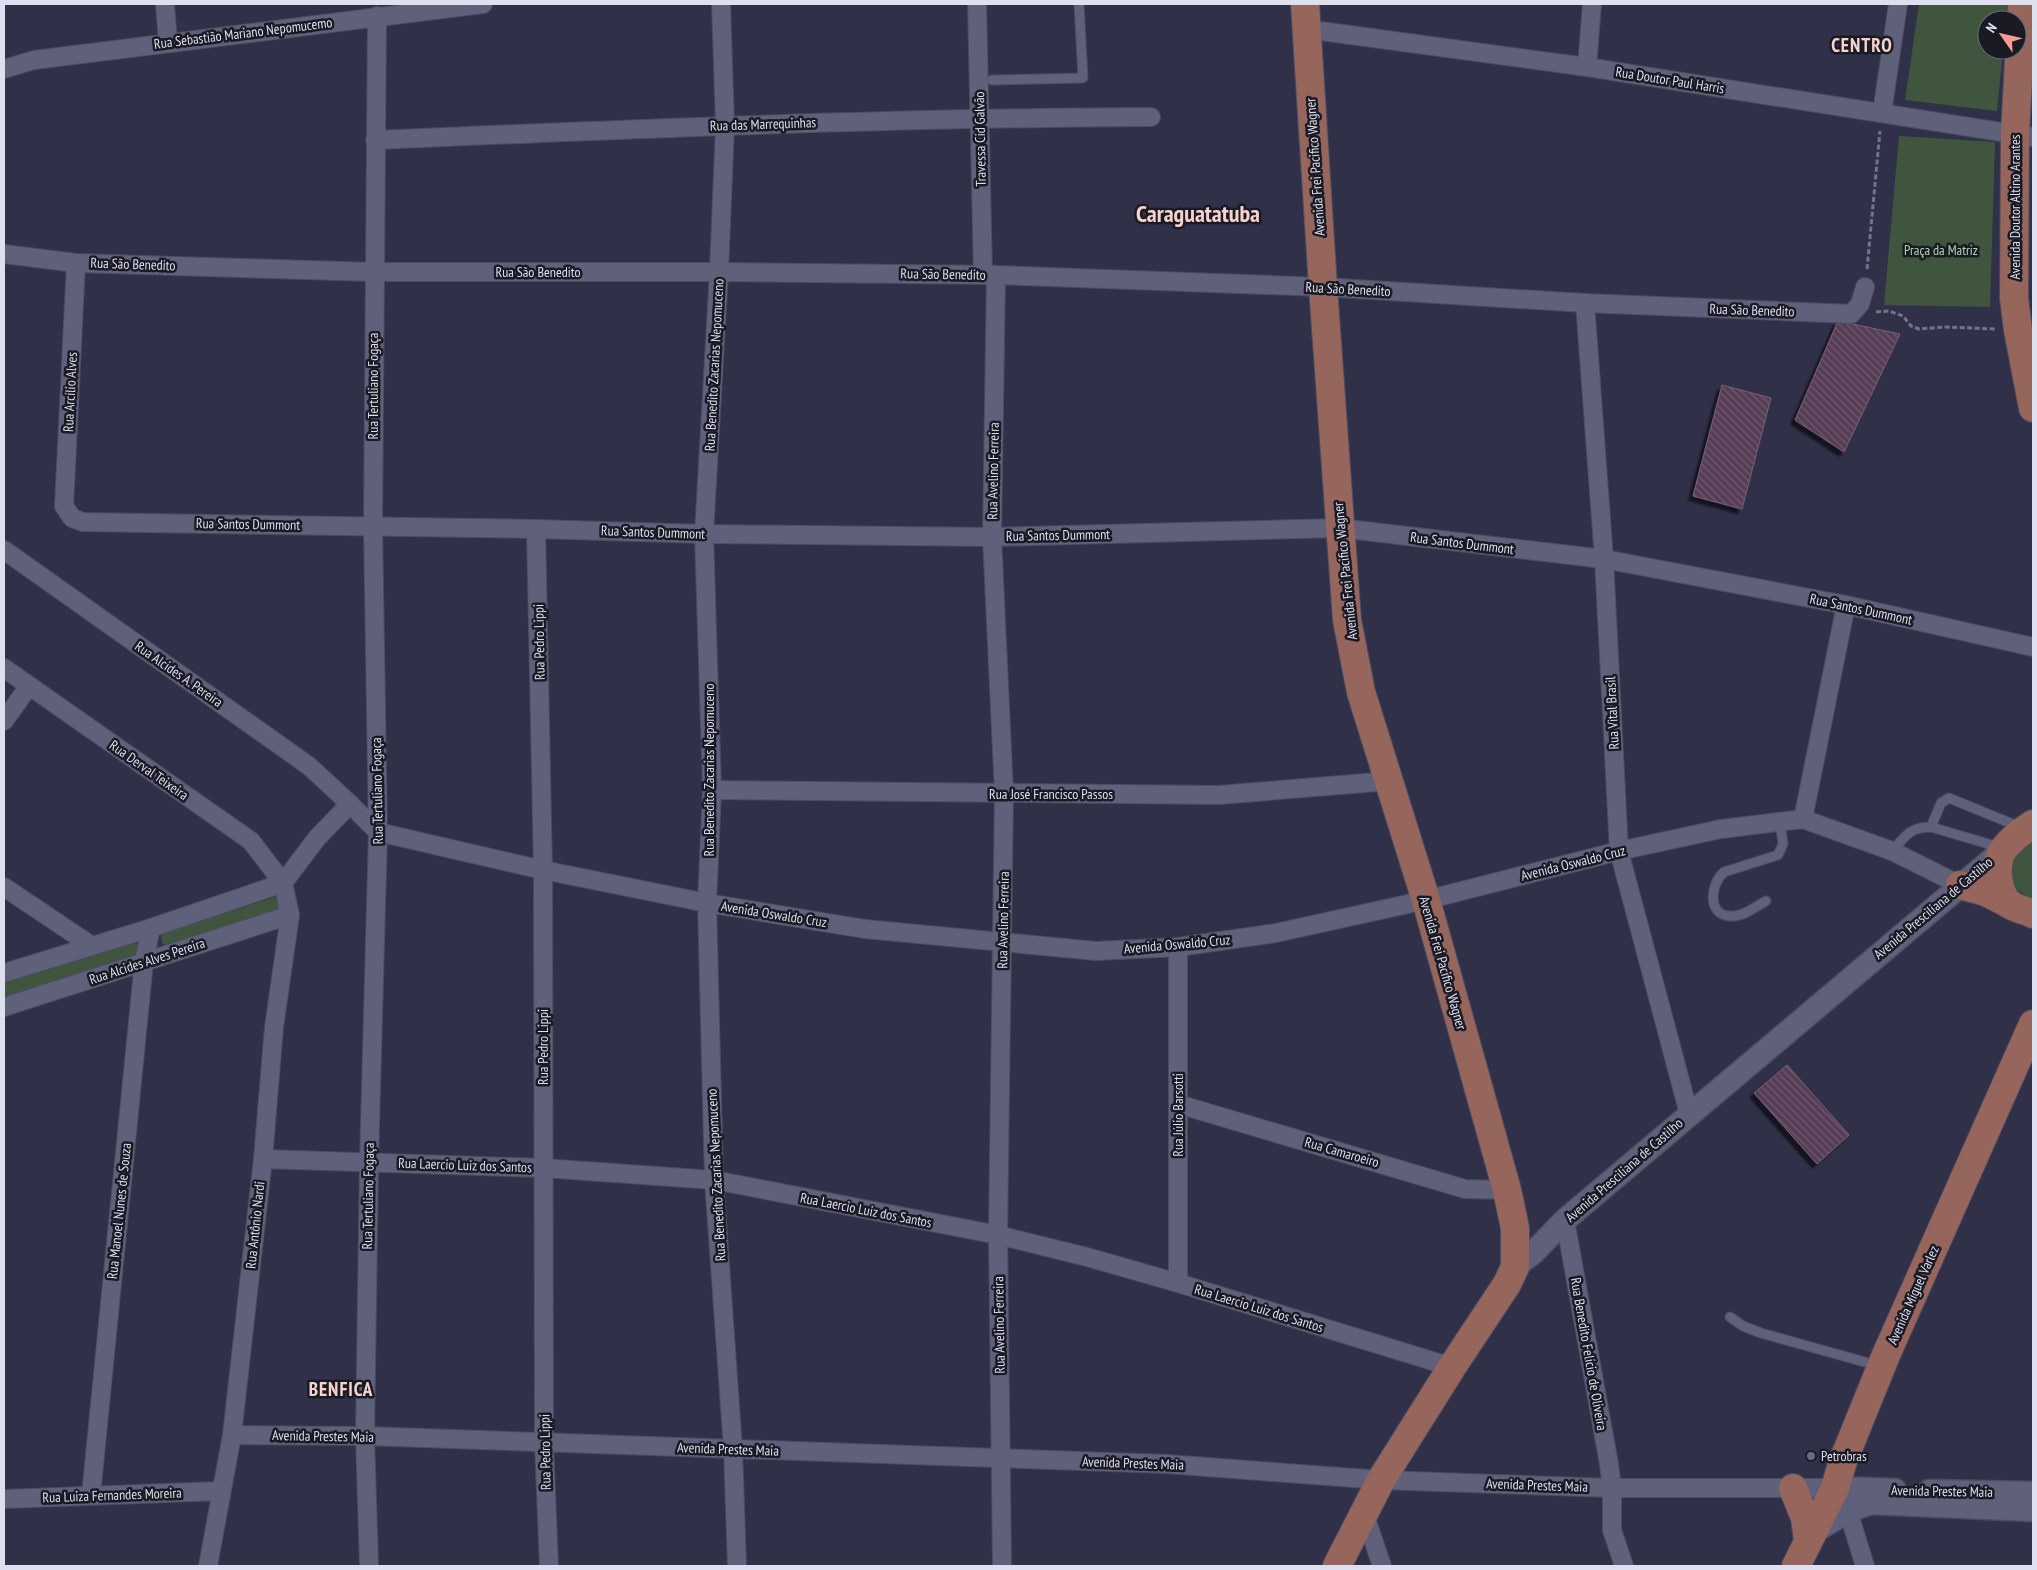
<svg xmlns="http://www.w3.org/2000/svg" width="2037" height="1570" viewBox="0 0 2037 1570" font-family="'PT Sans Narrow',sans-serif">
	<style>
		.green { fill: #3f553e }
		.building { fill: url(#building-back-hatch); stroke: #776176; filter: url(#shadow) }
		.lines { fill: none; stroke-linecap: round; stroke-linejoin: round }
		.service-casing { stroke: #4b4c61; stroke-width: 11 }
		.minor-casing { stroke: #4b4c61; stroke-width: 20 }
		.tertiary-casing { stroke: #4b4c61; stroke-width: 25 }
		.primary-casing { stroke: #4b4c61; stroke-width: 30 }
		.path { stroke: #737489; stroke-width: 3; stroke-dasharray: 5 2.5; stroke-linecap: butt }
		.service { stroke: #5f617b; stroke-width: 9 }
		.minor { stroke: #5f617b; stroke-width: 18 }
		.tertiary { stroke: #5f617b; stroke-width: 22 }
		.primary { stroke: #96655c; stroke-width: 28 }
		.service-dot { fill: #5c6f8a; stroke: #1a1a25; stroke-width: 2 }
		.labels { text-anchor: middle; stroke-width: 5; stroke-linejoin: round; paint-order: stroke }
		.street-label { font-size: 14px; fill: #dedfef; stroke: #1a1a25 }
		.park-label { font-size: 14px; fill: #abd7a9; stroke: #1a1a25 }
		.poi-label { font-size: 14px; fill: #dedfef; stroke: #1a1a25; text-anchor: start }
		.district-label { font-size: 19px; font-weight: bold; letter-spacing: 1px; fill: #f5d2cd; stroke: #1a1a25 }
		.town-label { font-size: 24px; font-weight: bold; fill: #f5d2cd; stroke: #1a1a25 }
	</style>
	<defs>
		<pattern id="building-back-hatch" width="6" height="6" patternUnits="userSpaceOnUse" patternTransform="scale(1.25)"><rect width="6" height="6" fill="#563e55"/><path d="M-1 5l2 2M0 0l6 6M5-1l2 2" fill="none" stroke="#6e596e"/></pattern>
		<filter id="shadow"><feDropShadow dx="-4.5" dy="4.5" stdDeviation="1" flood-color="#0009"/></filter>
	</defs>
	<rect width="100%" height="100%" fill="#303149"/>
	<g class="green">
		<polygon points="1919,4 2007,4 2006,20 1987,20 1987,50 2003,50 1997,111 1905,100"/>
		<polygon points="1899,136 1995,142 1990,307 1884,305"/>
		<polygon points="2033,834 2033,901 2010,885 2011,854"/>
		<polygon points="278,896 286,907 167,947 162,943 161,936 165,932"/>
		<polygon points="134,943 140,945 141,954 4,1001 4,983"/>
	</g>
	<g class="building">
		<polygon points="1838,321 1900,334 1844,452 1795,420"/>
		<polygon points="1722,385 1771,398 1742,509 1693,496"/>
		<polygon points="1787,1065 1849,1135 1817,1164 1754,1093"/>
	</g>
	<g class="lines">
		<defs>
			<g id="service">
				<polyline points="992,80 1083,78 1079,4"/>
				<polyline points="1931,827 1941,803 1949,798 2020,827"/>
				<path d="M1892,851c14,-15 17,-24 39,-24l71,21"/>
				<path d="M1766,901c-11,6 -23,16 -36,15 -23,-1 -20,-32 -6,-44l54,-17 5,-11 -3,-22"/>
				<polyline points="1730,1317 1743,1326 1761,1333 1879,1366"/>
			</g>
			<g id="minor">
				<polyline points="165,4 168,43"/>
				<polyline points="721,4 725,125 719,272 704,534 712,790 707,903 714,1180 733,1449 737,1566"/>
				<polyline points="977,4 983,275"/>
				<polyline points="1306,29 1587,67 2033,137"/>
				<polyline points="1587,67 1592,4"/>
				<polyline points="4,69 34,60 483,4"/>
				<polyline points="1882,113 1898,4"/>
				<path d="M375,140c258,-11 517,-22 776,-23"/>
				<polyline points="4,254 76,263 374,272 719,272 996,275 1323,287 1585,303 1851,314 1860,304 1865,287"/>
				<polyline points="76,263 64,506 72,518 83,522 536,529 704,534 992,537 1339,528 1604,559 1846,605 2033,647"/>
				<polyline points="996,275 992,537 1004,793 998,1235 1002,1566"/>
				<polyline points="1585,303 1604,559 1619,851 1689,1114"/>
				<polyline points="536,529 543,870 544,1443 549,1566"/>
				<polyline points="4,550 309,766 350,804"/>
				<polyline points="4,668 251,841 283,883 290,915 274,1027 263,1159 232,1435 208,1566"/>
				<polyline points="4,721 29,686"/>
				<polyline points="712,790 1219,795 1389,781"/>
				<polyline points="1803,819 1846,605"/>
				<polyline points="283,883 317,838 350,804 378,832 543,870 707,903 865,929 1096,951 1178,947 1276,933 1426,900 1619,851 1721,829 1803,819 1892,851 1960,885"/>
				<polyline points="4,887 92,946"/>
				<polyline points="4,973 151,928 283,883"/>
				<polyline points="4,1007 290,915"/>
				<polyline points="1178,1104 1465,1189 1507,1190"/>
				<polyline points="263,1159 543,1168 714,1180 998,1235 1087,1257 1178,1283 1452,1367"/>
				<polyline points="1565,1220 1609,1464 1612,1488 1612,1530 1624,1566"/>
				<polyline points="1178,1283 1178,947"/>
				<polyline points="232,1435 365,1436 1167,1464 1381,1480 1612,1488 1835,1488"/>
				<polyline points="91,1495 144,961 151,928"/>
				<polyline points="4,1499 221,1491"/>
				<polyline points="1848,1511 1865,1566"/>
				<polyline points="1364,1513 1382,1566"/>
				<polyline points="369,1566 365,1436 369,1162 378,832 373,526 377,16"/>
			</g>
			<g id="tertiary">
				<polyline points="1515,1267 1533,1253 1565,1220 2003,850"/>
				<polyline points="1835,1488 1895,1490"/>
				<polyline points="1929,1491 2033,1493"/>
				<polyline points="1811,1534 1848,1511 1871,1503 2033,1510"/>
			</g>
			<g id="primary">
				<polyline points="1305,4 1323,287 1347,620 1361,692 1426,900 1507,1190 1515,1228 1515,1267 1507,1284 1452,1367 1381,1480 1337,1566"/>
				<polyline points="2022,4 2015,135 2014,298 2018,330 2033,408"/>
				<path d="M2033,824c-11,7 -22,15 -30,26 -9,13 -6,45 8,55 6,4 16,6 22,9"/>
				<polyline points="1960,885 1986,892 2011,905"/>
				<polyline points="1793,1488 1805,1518 1808,1540"/>
				<polyline points="1796,1566 1835,1488 1843,1461 1886,1355 2033,1024"/>
			</g>
		</defs>
		<use href="#service" class="service-casing"/>
		<use href="#minor" class="minor-casing"/>
		<use href="#tertiary" class="tertiary-casing"/>
		<use href="#primary" class="primary-casing"/>
		<g class="path">
			<polyline points="1867,269 1880,131"/>
			<polyline points="1876,312 1889,311 1903,316 1911,326 1919,329 1945,327 1996,329"/>
		</g>
		<use href="#service" class="service"/>
		<use href="#minor" class="minor"/>
		<use href="#tertiary" class="tertiary"/>
		<use href="#primary" class="primary"/>
	</g>
	<circle class="service-dot" cx="1811" cy="1456" r="5"/>
	<g class="labels">
		<g class="street-label">
			<text transform="translate(243 33) rotate(-7)" y="5">Rua Sebastião Mariano Nepomucemo</text>
			<text transform="translate(1670 80) rotate(9)" y="5">Rua Doutor Paul Harris</text>
			<text transform="translate(763 124) rotate(-2)" y="5">Rua das Marrequinhas</text>
			<text transform="translate(980 139) rotate(-91)" y="5">Travessa Cid Galvão</text>
			<text transform="translate(1315 167) rotate(-94)" y="5">Avenida Frei Pacifico Wagner</text>
			<text transform="translate(2015 207) rotate(-90)" y="5">Avenida Doutor Altino Arantes</text>
			<text transform="translate(133 264) rotate(2)" y="5">Rua São Benedito</text>
			<text x="538" y="277">Rua São Benedito</text>
			<text transform="translate(943 274) rotate(1)" y="5">Rua São Benedito</text>
			<text transform="translate(1348 289) rotate(3)" y="5">Rua São Benedito</text>
			<text transform="translate(1752 310) rotate(2)" y="5">Rua São Benedito</text>
			<text transform="translate(714 365) rotate(-87)" y="5">Rua Benedito Zacarias Nepomuceno</text>
			<text transform="translate(373 386) rotate(-90)" y="5">Rua Tertuliano Fogaça</text>
			<text transform="translate(70 392) rotate(-87)" y="5">Rua Arcílio Alves</text>
			<text transform="translate(993 471) rotate(-89)" y="5">Rua Avelino Ferreira</text>
			<text transform="translate(248 524) rotate(1)" y="5">Rua Santos Dummont</text>
			<text transform="translate(653 532) rotate(2)" y="5">Rua Santos Dummont</text>
			<text transform="translate(1058 535) rotate(-1)" y="5">Rua Santos Dummont</text>
			<text transform="translate(1462 543) rotate(7)" y="5">Rua Santos Dummont</text>
			<text transform="translate(1345 571) rotate(-96)" y="5">Avenida Frei Pacifico Wagner</text>
			<text transform="translate(1861 609) rotate(12)" y="5">Rua Santos Dummont</text>
			<text transform="translate(539 642) rotate(-91)" y="5">Rua Pedro Lippi</text>
			<text transform="translate(179 674) rotate(35)" y="5">Rua Alcides A. Pereira</text>
			<text transform="translate(1612 713) rotate(-93)" y="5">Rua Vital Brasil</text>
			<text transform="translate(149 770) rotate(35)" y="5">Rua Derval Teixeira</text>
			<text transform="translate(709 770) rotate(-90)" y="5">Rua Benedito Zacarias Nepomuceno</text>
			<text transform="translate(377 791) rotate(-91)" y="5">Rua Tertuliano Fogaça</text>
			<text x="1051" y="799">Rua José Francisco Passos</text>
			<text transform="translate(1573 863) rotate(-14)" y="5">Avenida Oswaldo Cruz</text>
			<text transform="translate(1933 908) rotate(-40)" y="5">Avenida Presciliana de Castilho</text>
			<text transform="translate(774 914) rotate(9)" y="5">Avenida Oswaldo Cruz</text>
			<text transform="translate(1003 920) rotate(-89)" y="5">Rua Avelino Ferreira</text>
			<text transform="translate(1177 944) rotate(-5)" y="5">Avenida Oswaldo Cruz</text>
			<text transform="translate(147 961) rotate(-18)" y="5">Rua Alcides Alves Pereira</text>
			<text transform="translate(1443 963) rotate(74)" y="5">Avenida Frei Pacifico Wagner</text>
			<text transform="translate(543 1047) rotate(-90)" y="5">Rua Pedro Lippi</text>
			<text transform="translate(1178 1115) rotate(-90)" y="5">Rua Júlio Barsotti</text>
			<text transform="translate(1342 1152) rotate(16)" y="5">Rua Camaroeiro</text>
			<text transform="translate(465 1165) rotate(2)" y="5">Rua Laercio Luiz dos Santos</text>
			<text transform="translate(1624 1170) rotate(-41)" y="5">Avenida Presciliana de Castilho</text>
			<text transform="translate(716 1175) rotate(-93)" y="5">Rua Benedito Zacarias Nepomuceno</text>
			<text transform="translate(368 1196) rotate(-89)" y="5">Rua Tertuliano Fogaça</text>
			<text transform="translate(866 1210) rotate(11)" y="5">Rua Laercio Luiz dos Santos</text>
			<text transform="translate(119 1211) rotate(-84)" y="5">Rua Manoel Nunes de Souza</text>
			<text transform="translate(255 1225) rotate(-84)" y="5">Rua Antônio Nardi</text>
			<text transform="translate(1913 1295) rotate(-66)" y="5">Avenida Miguel Varlez</text>
			<text transform="translate(1259 1308) rotate(17)" y="5">Rua Laercio Luiz dos Santos</text>
			<text transform="translate(999 1325) rotate(-91)" y="5">Rua Avelino Ferreira</text>
			<text transform="translate(1589 1354) rotate(80)" y="5">Rua Benedito Felício de Oliveira</text>
			<text transform="translate(323 1436) rotate(1)" y="5">Avenida Prestes Maia</text>
			<text transform="translate(728 1449) rotate(2)" y="5">Avenida Prestes Maia</text>
			<text transform="translate(545 1452) rotate(-91)" y="5">Rua Pedro Lippi</text>
			<text transform="translate(1133 1463) rotate(2)" y="5">Avenida Prestes Maia</text>
			<text transform="translate(1537 1485) rotate(2)" y="5">Avenida Prestes Maia</text>
			<text transform="translate(1942 1491) rotate(1)" y="5">Avenida Prestes Maia</text>
			<text transform="translate(112 1495) rotate(-2)" y="5">Rua Luiza Fernandes Moreira</text>
		</g>
		<g class="park-label">
			<text x="1941" y="255">Praça da Matriz</text>
		</g>
		<g class="poi-label">
			<text x="1821" y="1461">Petrobras</text>
		</g>
		<g class="district-label">
			<text x="1862" y="52">CENTRO</text>
			<text x="341" y="1396">BENFICA</text>
		</g>
		<g class="town-label">
			<text x="1198" y="222">Caraguatatuba</text>
		</g>
	</g>
	<rect width="2037" height="1570" fill="none" stroke="#dedfef" stroke-width="10"/>
	<g transform="translate(2002 35) rotate(304)"><circle r="24" fill="#1a1a25" stroke="#686976"/>
	<path d="M0-4L9 19L0 12L-9 19Z" fill="#f59c90"/>
	<text y="-8" font-size="14" font-weight="bold" text-anchor="middle" fill="#dedfef">N</text>
	</g>
</svg>
